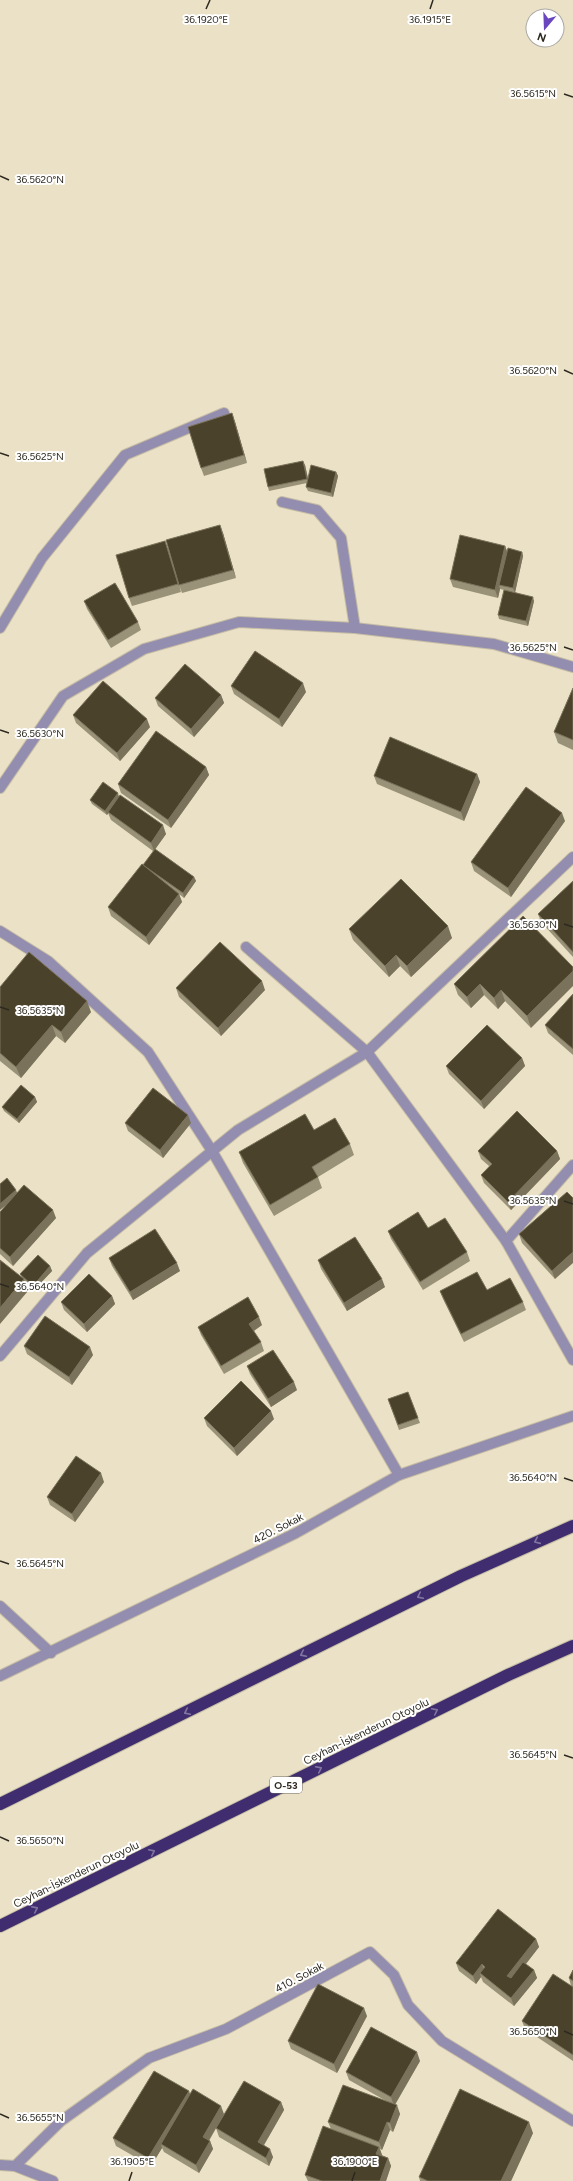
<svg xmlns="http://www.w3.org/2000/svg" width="573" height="2181" viewBox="0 0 573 2181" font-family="Figtree,sans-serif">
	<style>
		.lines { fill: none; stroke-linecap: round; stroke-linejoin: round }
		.lane-casing { stroke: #c5bca5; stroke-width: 12 }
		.street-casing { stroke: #c5bca5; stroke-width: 12 }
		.highway-casing { stroke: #c5bca5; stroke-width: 14 }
		.lane { stroke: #938daf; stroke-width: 10 }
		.street { stroke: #938daf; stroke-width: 10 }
		.highway { stroke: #3f2d6f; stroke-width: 12 }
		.wall { fill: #9a9278 }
		.shaded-wall { fill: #7a725a }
		.building { fill: #4a422b; stroke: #7a725a }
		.oneway { stroke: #8276a1 }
		.ticks { fill: none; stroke: #2d291f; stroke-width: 1.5 }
		.labels { text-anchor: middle; stroke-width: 4; stroke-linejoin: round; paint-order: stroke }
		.shield { fill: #fff; stroke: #6c6962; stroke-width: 1 }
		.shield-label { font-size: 10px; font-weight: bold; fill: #2d291f }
		.street-label { font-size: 11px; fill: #2d291f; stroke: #fff }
		.ticks-label { font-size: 10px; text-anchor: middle; fill: #2d291f; stroke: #fff; stroke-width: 4; stroke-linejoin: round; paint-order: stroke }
	</style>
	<rect width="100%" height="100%" fill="#ebe1c6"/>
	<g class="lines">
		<defs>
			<g id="lane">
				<polyline points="282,502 317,510 341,538 355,628"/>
				<polyline points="0,628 42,558 125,455 224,413"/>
			</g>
			<g id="street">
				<polyline points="0,788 63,696 144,649 239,622 355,628 494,644 573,667"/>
				<polyline points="0,931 48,961 148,1052 212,1151 399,1475"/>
				<polyline points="246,947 367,1052 506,1241 573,1360"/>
				<polyline points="506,1241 573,1165"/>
				<polyline points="0,1356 87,1253 238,1130 367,1052 573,857"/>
				<polyline points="0,1606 51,1653"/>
				<polyline points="0,1676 296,1533 399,1475 573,1416"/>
				<polyline points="0,2165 15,2166 53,2181"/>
				<polyline points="15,2166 61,2121 149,2058 226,2029 370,1952 394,1975 408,2005 442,2041 573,2121"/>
			</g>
			<g id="highway">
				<polyline points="0,1804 461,1576 573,1526"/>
				<polyline points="0,1926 508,1675 573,1646"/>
			</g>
		</defs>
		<use href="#lane" class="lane-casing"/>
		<use href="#street" class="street-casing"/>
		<use href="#highway" class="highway-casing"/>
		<use href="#lane" class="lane"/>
		<use href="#street" class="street"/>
		<use href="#highway" class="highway"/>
	</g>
	<g class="wall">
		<polygon points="235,422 247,463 204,476 201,468"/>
		<polygon points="305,465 308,479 336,472 338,476 333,497 308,491 306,487 307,483 269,491 268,487"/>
		<polygon points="223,533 236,578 182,593 179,585"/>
		<polygon points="165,541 181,592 132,606 129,598"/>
		<polygon points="505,546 507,551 522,552 523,556 515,592 534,601 528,626 499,619 498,615 504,590 500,589 498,598 453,587 450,579"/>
		<polygon points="84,601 138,622 141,630 111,648 87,609"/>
		<polygon points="231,686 306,692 282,727 234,694"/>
		<polygon points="573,688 573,750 558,743 554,732"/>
		<polygon points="221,695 224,703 194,737 158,706 155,698"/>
		<polygon points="73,715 150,727 120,761 76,723"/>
		<polygon points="206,767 209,775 171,828 121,793 118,784"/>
		<polygon points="477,774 480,782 464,821 377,784 374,776"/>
		<polygon points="119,796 166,834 155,849 194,877 196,881 184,898 179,894 182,902 149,945 111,916 108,907 144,866 153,851 111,820 108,813 107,815 92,804 90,800"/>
		<polygon points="565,821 511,897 474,871 471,862"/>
		<polygon points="573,881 573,957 541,922 538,914"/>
		<polygon points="523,916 531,1028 505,1001 498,1009 484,995 471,1008 458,995 454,984"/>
		<polygon points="349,929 452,938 411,977 400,966 389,977 353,940"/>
		<polygon points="0,987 91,1012 65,1043 56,1036 21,1078 0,1061"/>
		<polygon points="176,988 265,990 221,1036 179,997"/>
		<polygon points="573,994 573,1055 548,1033 545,1025"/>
		<polygon points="522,1058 525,1066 484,1109 449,1074 446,1066"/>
		<polygon points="35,1097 37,1102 19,1123 4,1111 2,1107"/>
		<polygon points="125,1123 191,1123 163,1158 128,1131"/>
		<polygon points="314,1130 350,1144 354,1155 318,1177 322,1188 274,1216 243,1163 239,1152"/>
		<polygon points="478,1151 557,1151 560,1159 511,1210 484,1183 481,1175 489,1166 481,1159"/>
		<polygon points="0,1184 17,1193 56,1218 13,1266 0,1254 0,1212 8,1203 0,1209"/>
		<polygon points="567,1192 555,1279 522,1243 519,1234"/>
		<polygon points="428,1228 467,1252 470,1261 423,1290 391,1239 388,1231"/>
		<polygon points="109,1258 180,1271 133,1300 112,1266"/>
		<polygon points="318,1260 385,1287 347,1311 321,1269"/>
		<polygon points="50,1266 52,1271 34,1290 24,1281 28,1291 20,1274"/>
		<polygon points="487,1290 523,1302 526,1310 464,1342 443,1299 440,1291"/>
		<polygon points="112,1296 115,1304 87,1332 64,1310 61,1302"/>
		<polygon points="262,1325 254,1331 261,1342 264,1351 224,1374 201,1335 198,1327"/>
		<polygon points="24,1346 93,1355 72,1385 27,1354"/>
		<polygon points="247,1366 297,1390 271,1407 250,1374"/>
		<polygon points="408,1392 420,1423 399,1430 388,1399"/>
		<polygon points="204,1418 274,1419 237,1456 207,1426"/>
		<polygon points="104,1482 75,1522 50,1505 47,1497"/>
		<polygon points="536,1939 539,1947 526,1964 534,1970 537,1978 514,2006 483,1982 481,1977 476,1984 459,1971 456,1963"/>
		<polygon points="573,1970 573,2061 525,2029 522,2021 571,1986 569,1978"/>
		<polygon points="367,2016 337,2073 291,2049 288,2041"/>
		<polygon points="420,2061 395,2105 400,2114 393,2132 390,2130 382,2150 380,2149 382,2155 388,2158 391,2166 386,2181 308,2181 305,2175 331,2129 328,2122 388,2102 349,2080 346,2072"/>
		<polygon points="190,2095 224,2114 209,2141 210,2141 213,2149 199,2173 164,2152 162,2148 151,2166 116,2146 113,2138"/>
		<polygon points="281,2102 284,2110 264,2145 273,2157 269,2166 219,2137 216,2128"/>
		<polygon points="533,2133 511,2181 420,2181 419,2177"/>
	</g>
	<g class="shaded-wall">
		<polygon points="232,413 235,422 247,463 244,455"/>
		<polygon points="303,461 305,465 309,483 307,479"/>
		<polygon points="336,472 338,476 333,497 331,493"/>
		<polygon points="220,525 223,533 236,578 233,570"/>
		<polygon points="165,541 168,549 181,592 178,584"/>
		<polygon points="505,546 508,554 499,585 500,589 498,598 495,590"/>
		<polygon points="522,552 523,556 515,593 513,588"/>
		<polygon points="533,597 534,601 528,626 526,621"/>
		<polygon points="303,683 306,692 282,727 279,719"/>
		<polygon points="221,695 224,703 194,737 191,729"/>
		<polygon points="147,719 150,727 120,761 117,753"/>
		<polygon points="206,767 209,775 171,828 168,820"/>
		<polygon points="477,774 480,782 464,821 461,812"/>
		<polygon points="118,793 119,797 107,815 105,811"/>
		<polygon points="562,813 565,821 511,897 508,888"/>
		<polygon points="163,825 166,834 154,851 151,843"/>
		<polygon points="194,877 196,881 184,898 183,893"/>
		<polygon points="179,894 182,902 149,945 146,937"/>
		<polygon points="448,926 452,938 411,977 407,966"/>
		<polygon points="396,955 400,966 389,977 385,966"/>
		<polygon points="573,971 573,986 531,1028 527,1016"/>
		<polygon points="262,981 265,990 221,1036 218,1028"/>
		<polygon points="480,984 484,995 471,1008 467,997"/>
		<polygon points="501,990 505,1001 498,1009 494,998"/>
		<polygon points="87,1001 91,1012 65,1043 61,1032"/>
		<polygon points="52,1025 56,1036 21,1078 16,1067"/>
		<polygon points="522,1058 525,1066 484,1109 481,1101"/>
		<polygon points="35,1097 37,1102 19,1123 17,1119"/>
		<polygon points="188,1115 191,1123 163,1158 160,1150"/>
		<polygon points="557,1151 560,1159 511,1210 508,1202"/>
		<polygon points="16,1190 18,1195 0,1210 0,1204"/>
		<polygon points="53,1210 56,1218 13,1266 10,1257"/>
		<polygon points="573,1252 573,1263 555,1279 552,1271"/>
		<polygon points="177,1263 180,1271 133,1300 130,1292"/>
		<polygon points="50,1266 52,1271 34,1290 33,1286"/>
		<polygon points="24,1279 28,1291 0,1324 0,1308"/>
		<polygon points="382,1279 385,1287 347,1311 344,1303"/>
		<polygon points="112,1296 115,1304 87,1332 84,1324"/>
		<polygon points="259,1317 262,1325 252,1332 249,1324"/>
		<polygon points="90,1347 93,1355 72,1385 69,1377"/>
		<polygon points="294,1382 297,1390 271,1407 268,1399"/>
		<polygon points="271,1411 274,1419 237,1456 234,1448"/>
		<polygon points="101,1473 104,1482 75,1522 72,1514"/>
		<polygon points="536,1939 539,1947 510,1984 507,1976"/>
		<polygon points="482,1964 485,1972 480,1973 481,1977 476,1984 473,1976"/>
		<polygon points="534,1970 537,1978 514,2006 511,1998"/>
		<polygon points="364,2008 367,2016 337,2073 334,2064"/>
		<polygon points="417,2052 420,2061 394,2106 391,2097"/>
		<polygon points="189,2091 192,2099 161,2144 162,2148 151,2166 148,2158"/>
		<polygon points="281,2102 284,2110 261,2150 258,2142"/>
		<polygon points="397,2105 400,2114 393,2132 390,2123"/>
		<polygon points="221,2106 224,2114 206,2145 203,2137"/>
		<polygon points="387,2122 390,2130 382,2150 379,2142"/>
		<polygon points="529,2122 533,2133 511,2181 501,2181"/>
		<polygon points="210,2141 213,2149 199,2173 196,2165"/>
		<polygon points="379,2147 382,2155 379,2162 376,2154"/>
		<polygon points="270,2149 273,2157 269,2166 266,2158"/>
		<polygon points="388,2158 391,2166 386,2181 380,2181"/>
	</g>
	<g class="building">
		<polygon points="232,413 244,455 201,468 188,427"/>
		<polygon points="303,461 307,479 268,487 264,469"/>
		<polygon points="311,465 336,472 331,493 306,487"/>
		<polygon points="220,525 233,570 179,585 166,540"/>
		<polygon points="460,535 505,546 495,590 450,579"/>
		<polygon points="165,541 178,584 129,598 116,555"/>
		<polygon points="508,548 522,552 513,588 499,585"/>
		<polygon points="115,583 138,622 108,640 84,601"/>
		<polygon points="504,590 533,597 526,621 498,615"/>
		<polygon points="255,651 303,683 279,719 231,686"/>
		<polygon points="185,664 221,695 191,729 155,698"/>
		<polygon points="103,681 147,719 117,753 73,715"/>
		<polygon points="573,688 573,740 554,732"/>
		<polygon points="156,731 206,767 168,820 118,784"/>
		<polygon points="390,737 477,774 461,812 374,776"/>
		<polygon points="103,782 118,793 105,811 90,800"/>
		<polygon points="526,787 562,813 508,888 471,862"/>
		<polygon points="120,795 163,825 151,843 108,812"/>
		<polygon points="155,849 194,877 183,893 143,865"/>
		<polygon points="142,864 179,894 146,937 108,907"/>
		<polygon points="401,879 448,926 407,966 396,955 385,966 349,929"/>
		<polygon points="573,881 573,952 538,914"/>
		<polygon points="523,916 573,967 573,971 527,1016 501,990 494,998 480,984 467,997 454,984"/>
		<polygon points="220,942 262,981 218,1028 176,988"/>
		<polygon points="29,952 87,1001 61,1032 52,1025 16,1067 0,1053 0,987"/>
		<polygon points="573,994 573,1049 545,1025"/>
		<polygon points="487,1025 522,1058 481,1101 446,1066"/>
		<polygon points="21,1085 35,1097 17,1119 2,1107"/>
		<polygon points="153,1088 188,1115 160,1150 125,1123"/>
		<polygon points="517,1111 557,1151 508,1202 481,1175 492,1164 478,1151"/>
		<polygon points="305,1114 314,1130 335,1118 350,1144 312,1167 318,1177 270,1205 239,1152"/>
		<polygon points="7,1178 16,1190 0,1204 0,1184"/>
		<polygon points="24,1185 53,1210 10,1257 0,1248 0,1212"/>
		<polygon points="567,1192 573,1198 573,1252 552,1271 519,1234"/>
		<polygon points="418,1212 428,1228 445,1218 467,1252 420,1282 388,1231"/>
		<polygon points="155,1229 177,1263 130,1292 109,1258"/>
		<polygon points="355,1237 382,1279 344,1303 318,1260"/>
		<polygon points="38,1255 50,1266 33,1286 20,1274"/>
		<polygon points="0,1260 24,1279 0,1308"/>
		<polygon points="477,1272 487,1290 510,1278 523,1302 461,1334 440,1291"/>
		<polygon points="89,1274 112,1296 84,1324 61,1302"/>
		<polygon points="248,1297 259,1317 249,1324 261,1342 221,1366 198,1327"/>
		<polygon points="45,1316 90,1347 69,1377 24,1346"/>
		<polygon points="273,1350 294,1382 268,1399 247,1366"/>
		<polygon points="241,1381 271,1411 234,1448 204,1418"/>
		<polygon points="408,1392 418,1418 398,1425 388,1399"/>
		<polygon points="76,1456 101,1473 72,1514 47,1497"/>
		<polygon points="498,1909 536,1939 507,1976 511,1978 523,1962 534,1970 511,1998 480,1973 485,1967 482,1964 473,1976 456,1963"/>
		<polygon points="573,1970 573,1981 569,1978"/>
		<polygon points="553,1974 573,1987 573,2055 522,2021"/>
		<polygon points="318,1984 364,2008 334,2064 288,2041"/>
		<polygon points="371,2027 417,2052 391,2097 346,2072"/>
		<polygon points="154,2071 189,2091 148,2158 113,2138"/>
		<polygon points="244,2081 281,2102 258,2142 270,2149 266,2158 216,2128"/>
		<polygon points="343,2085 397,2105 390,2123 387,2122 379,2142 328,2122"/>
		<polygon points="193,2089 221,2106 203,2137 210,2141 196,2165 161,2144"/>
		<polygon points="460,2089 529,2122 501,2181 428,2181 419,2177"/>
		<polygon points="323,2126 379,2147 376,2154 388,2158 380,2181 322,2181 305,2175"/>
	</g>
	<defs><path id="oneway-chevron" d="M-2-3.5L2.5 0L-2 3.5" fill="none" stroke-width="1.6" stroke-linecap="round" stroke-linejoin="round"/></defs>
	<g class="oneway">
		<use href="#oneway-chevron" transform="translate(537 1541) rotate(156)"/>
		<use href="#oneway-chevron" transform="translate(420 1596) rotate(154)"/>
		<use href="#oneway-chevron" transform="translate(303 1654) rotate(154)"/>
		<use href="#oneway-chevron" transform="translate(435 1711) rotate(-26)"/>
		<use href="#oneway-chevron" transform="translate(187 1712) rotate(154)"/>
		<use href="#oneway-chevron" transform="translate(319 1769) rotate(-26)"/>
		<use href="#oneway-chevron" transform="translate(152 1852) rotate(-26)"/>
		<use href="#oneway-chevron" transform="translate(35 1909) rotate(-26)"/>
	</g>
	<path class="ticks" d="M206,9l4,-9M430,9l3,-9M564,94l9,3M0,176l9,4M564,370l9,4M0,453l9,3M564,647l9,3M0,730l9,3M564,924l9,3M0,1007l9,3M564,1201l9,3M0,1284l9,3M564,1478l9,3M0,1561l9,3M564,1755l9,3M0,1837l9,4M564,2031l9,4M0,2114l9,4M129,2181l3,-9M352,2181l3,-9"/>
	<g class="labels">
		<rect class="shield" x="270" y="1777" width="32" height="16" rx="3"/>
		<g class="shield-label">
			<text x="286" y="1789">O-53</text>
		</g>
		<g class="street-label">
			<text transform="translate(278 1528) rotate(-27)" y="4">420. Sokak</text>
			<text transform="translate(366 1731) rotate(-26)" y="4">Ceyhan-İskenderun Otoyolu</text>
			<text transform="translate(76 1874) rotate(-26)" y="4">Ceyhan-İskenderun Otoyolu</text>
			<text transform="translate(299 1977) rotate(-28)" y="4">410. Sokak</text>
		</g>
	</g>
	<g class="ticks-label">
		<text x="430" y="23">36.1915°E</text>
		<text x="206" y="23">36.1920°E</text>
		<text x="533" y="97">36.5615°N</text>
		<text x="40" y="183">36.5620°N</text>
		<text x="533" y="374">36.5620°N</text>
		<text x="40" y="460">36.5625°N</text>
		<text x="533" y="651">36.5625°N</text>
		<text x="40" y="737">36.5630°N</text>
		<text x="533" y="928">36.5630°N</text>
		<text x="40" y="1014">36.5635°N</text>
		<text x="533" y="1204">36.5635°N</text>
		<text x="40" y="1290">36.5640°N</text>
		<text x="533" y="1481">36.5640°N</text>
		<text x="40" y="1567">36.5645°N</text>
		<text x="533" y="1758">36.5645°N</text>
		<text x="40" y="1844">36.5650°N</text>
		<text x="533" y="2035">36.5650°N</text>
		<text x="40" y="2121">36.5655°N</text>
		<text x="132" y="2165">36.1905°E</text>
		<text x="355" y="2165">36.1900°E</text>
	</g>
	<g transform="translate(545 28) rotate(199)"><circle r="19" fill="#ffffff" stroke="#aba9a5"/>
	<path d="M0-3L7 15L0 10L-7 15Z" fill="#6a46bf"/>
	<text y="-6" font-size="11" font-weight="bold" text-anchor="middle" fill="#2d291f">N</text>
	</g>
</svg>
